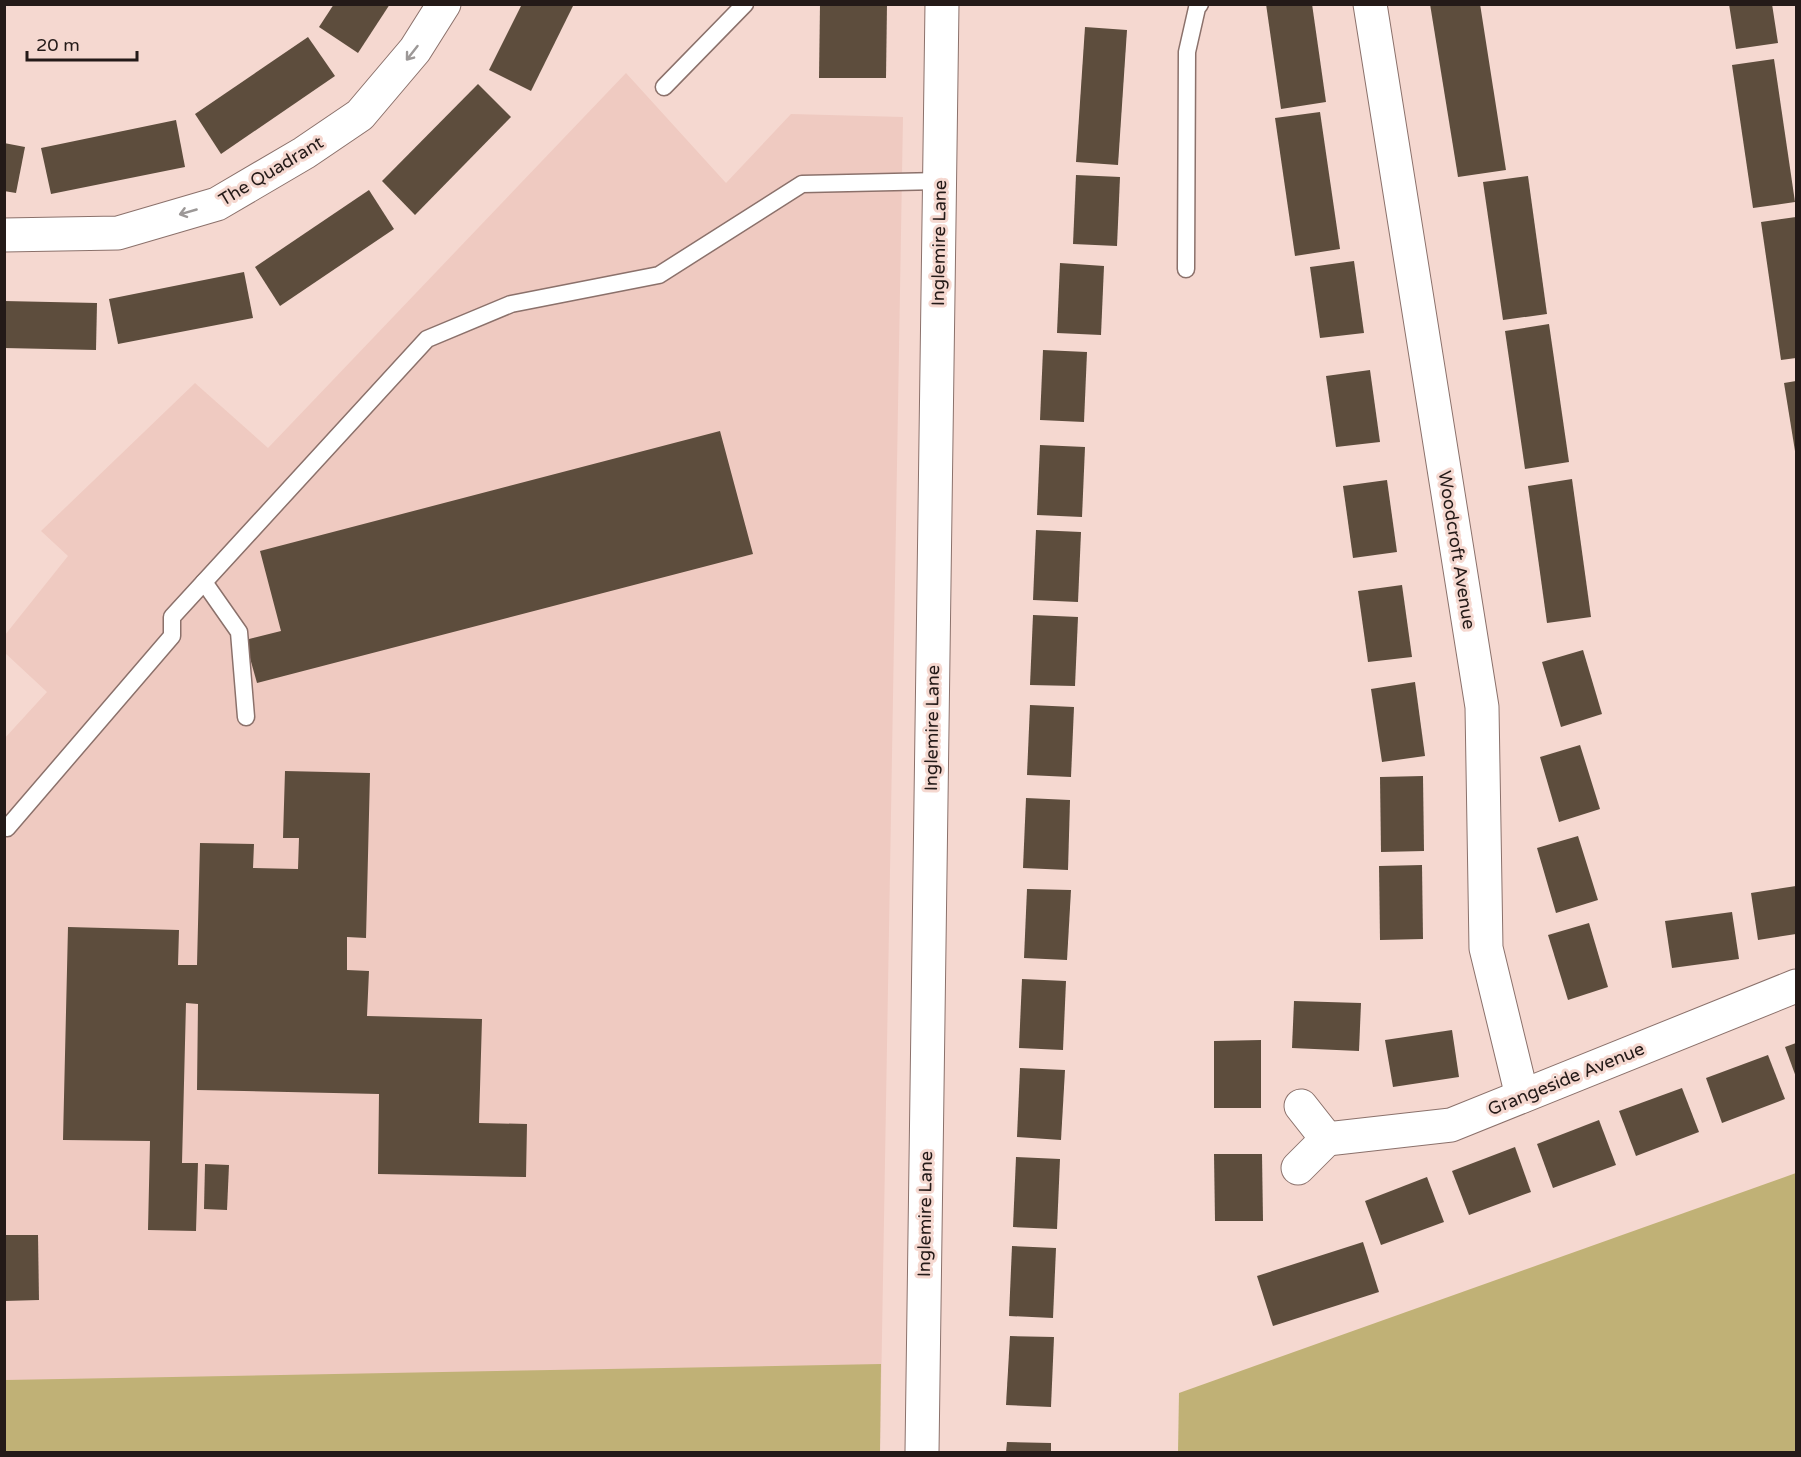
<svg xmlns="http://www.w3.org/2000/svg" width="1801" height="1457" viewBox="0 0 1801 1457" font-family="'Varela Round',sans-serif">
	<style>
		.built { fill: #efcac1 }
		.green { fill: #c0b176 }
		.building { fill: #5d4d3d }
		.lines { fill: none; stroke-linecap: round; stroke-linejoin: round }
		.lane-casing { stroke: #8b716b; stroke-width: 19 }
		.street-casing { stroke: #8b716b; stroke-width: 35 }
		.secondary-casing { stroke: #8b716b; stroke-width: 35 }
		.lane { stroke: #fff; stroke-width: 16 }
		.street { stroke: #fff; stroke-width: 33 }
		.secondary { stroke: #fff; stroke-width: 33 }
		.oneway { stroke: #9c9897 }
		.labels { text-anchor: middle; stroke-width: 6; stroke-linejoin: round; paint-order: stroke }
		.street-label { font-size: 18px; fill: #241a18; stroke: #f5d8d0 }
	</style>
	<rect width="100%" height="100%" fill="#f5d8d0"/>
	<polygon class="built" points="626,73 726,183 791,114 903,117 880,1452 5,1452 4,739 47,692 4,652 5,635 68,556 41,531 195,383 268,448"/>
	<g class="green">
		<polygon points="1796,1173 1796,1452 1178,1452 1179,1393"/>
		<polygon points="881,1364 880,1452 5,1452 5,1380"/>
	</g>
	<g class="building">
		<polygon points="334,4 390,4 358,53 319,27"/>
		<polygon points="522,4 574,4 531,91 489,70"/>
		<polygon points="820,4 887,4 886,78 819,78"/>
		<polygon points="1266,4 1312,4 1326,102 1281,109"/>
		<polygon points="1430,4 1480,4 1506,170 1458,177"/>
		<polygon points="1729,4 1772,4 1778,43 1736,49"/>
		<polygon points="1085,27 1127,30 1118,165 1076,162"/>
		<polygon points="308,37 335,76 221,154 195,114"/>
		<polygon points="1774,59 1795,202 1753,208 1732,65"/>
		<polygon points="478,84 511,117 415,215 382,181"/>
		<polygon points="1320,112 1340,249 1295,256 1275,118"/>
		<polygon points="176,120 185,167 51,194 41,148"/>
		<polygon points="4,143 25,147 16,193 4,191"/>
		<polygon points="1076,175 1120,177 1117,246 1073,244"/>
		<polygon points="1528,176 1547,314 1503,320 1483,182"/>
		<polygon points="369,190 394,229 280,306 255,267"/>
		<polygon points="1796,217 1796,358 1781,360 1761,222"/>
		<polygon points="1354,261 1364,333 1320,338 1310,267"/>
		<polygon points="1060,263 1104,266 1101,335 1057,333"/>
		<polygon points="244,272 253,318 118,344 109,299"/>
		<polygon points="4,301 97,303 96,350 4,348"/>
		<polygon points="1549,324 1569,462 1525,469 1505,331"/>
		<polygon points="1043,350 1087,352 1084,422 1040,420"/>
		<polygon points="1370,370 1380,442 1336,447 1326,376"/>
		<polygon points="1796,381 1796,451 1795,451 1784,383"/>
		<polygon points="720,431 753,554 257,683 245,640 281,631 260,551"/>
		<polygon points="1040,445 1085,447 1082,517 1037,515"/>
		<polygon points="1572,479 1591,617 1547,623 1528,486"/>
		<polygon points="1387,480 1397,552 1353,558 1343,486"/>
		<polygon points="1036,530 1081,532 1078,602 1033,600"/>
		<polygon points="1402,585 1412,657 1368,662 1358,591"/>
		<polygon points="1033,615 1078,617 1075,686 1030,685"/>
		<polygon points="1583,650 1602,714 1561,727 1542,662"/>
		<polygon points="1415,682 1425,756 1382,762 1371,689"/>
		<polygon points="1030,705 1074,707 1071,777 1027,775"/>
		<polygon points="1580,745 1600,809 1559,822 1540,757"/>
		<polygon points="285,771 370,773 366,938 347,937 347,970 369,971 367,1016 482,1019 479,1123 527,1124 526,1177 378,1174 379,1094 197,1090 198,1004 186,1003 182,1163 198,1163 196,1231 148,1230 150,1141 63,1140 68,927 179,930 178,965 197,965 200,843 254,844 253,868 298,869 299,838 283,838"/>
		<polygon points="1423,776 1424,851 1381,852 1380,777"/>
		<polygon points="1026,798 1070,800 1068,870 1023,868"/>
		<polygon points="1578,836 1598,900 1556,913 1537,848"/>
		<polygon points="1422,865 1423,939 1380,940 1379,866"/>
		<polygon points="1796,886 1796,934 1758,940 1751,893"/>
		<polygon points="1027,889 1071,890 1067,960 1024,958"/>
		<polygon points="1732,912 1739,959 1672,968 1665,921"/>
		<polygon points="1589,923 1608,987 1568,1000 1548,935"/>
		<polygon points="1022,979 1066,981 1063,1050 1019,1048"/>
		<polygon points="1294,1001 1361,1003 1359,1051 1292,1048"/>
		<polygon points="1452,1030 1459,1077 1393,1087 1385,1040"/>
		<polygon points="1261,1040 1261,1108 1214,1108 1214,1041"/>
		<polygon points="1796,1043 1796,1077 1785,1047"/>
		<polygon points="1768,1055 1785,1099 1722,1123 1706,1078"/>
		<polygon points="1020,1068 1065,1070 1061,1140 1017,1137"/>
		<polygon points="1682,1088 1699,1132 1636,1156 1619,1111"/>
		<polygon points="1599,1120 1616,1165 1553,1188 1537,1144"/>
		<polygon points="1515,1147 1531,1192 1469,1215 1452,1171"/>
		<polygon points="1214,1154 1262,1154 1263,1221 1215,1221"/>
		<polygon points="1016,1157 1060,1159 1057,1229 1013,1227"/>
		<polygon points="205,1164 229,1165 227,1210 204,1209"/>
		<polygon points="1427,1177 1444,1222 1381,1245 1365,1201"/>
		<polygon points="4,1235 38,1235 39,1300 4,1301"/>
		<polygon points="1363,1242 1379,1292 1273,1326 1257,1276"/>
		<polygon points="1012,1246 1056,1248 1053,1318 1009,1316"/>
		<polygon points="1010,1336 1054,1337 1051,1407 1006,1405"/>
		<polygon points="1007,1442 1051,1443 1051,1452 1006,1452"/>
	</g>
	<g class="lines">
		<defs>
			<g id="lane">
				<polyline points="664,87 745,4"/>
				<polyline points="1186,269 1187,52 1197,8 1200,4"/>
				<polyline points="204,582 239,632 246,717"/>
				<polyline points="7,828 172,636 172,617 427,339 511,304 659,275 802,184 940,181"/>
			</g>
			<g id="street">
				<polyline points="1370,4 1482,707 1486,948 1522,1096"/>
				<polyline points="4,235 118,233 217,204 304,153 360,115 415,50 444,4"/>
				<polyline points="1327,1139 1451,1125 1796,986"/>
				<polyline points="1298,1168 1327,1139 1301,1106"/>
			</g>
			<polyline id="secondary" points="922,1452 942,4"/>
		</defs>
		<use href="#lane" class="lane-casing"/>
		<use href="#street" class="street-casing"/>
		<use href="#secondary" class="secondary-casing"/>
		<use href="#lane" class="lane"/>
		<use href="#street" class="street"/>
		<use href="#secondary" class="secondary"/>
	</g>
	<defs><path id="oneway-shaft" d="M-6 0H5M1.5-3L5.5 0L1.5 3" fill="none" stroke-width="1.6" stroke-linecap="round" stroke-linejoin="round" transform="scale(1.5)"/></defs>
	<g class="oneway">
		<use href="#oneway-shaft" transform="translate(412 53) rotate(128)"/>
		<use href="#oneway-shaft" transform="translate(188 212) rotate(164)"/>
	</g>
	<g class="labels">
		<g class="street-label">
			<text transform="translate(271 171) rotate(-31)" y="6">The Quadrant</text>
			<text transform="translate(939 243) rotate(-89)" y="6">Inglemire Lane</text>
			<text transform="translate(1457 550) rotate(81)" y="6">Woodcroft Avenue</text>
			<text transform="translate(932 728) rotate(-89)" y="6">Inglemire Lane</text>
			<text transform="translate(1566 1079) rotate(-22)" y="6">Grangeside Avenue</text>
			<text transform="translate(925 1214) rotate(-89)" y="6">Inglemire Lane</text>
		</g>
	</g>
	<rect width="1801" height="1457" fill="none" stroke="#241a18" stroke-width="12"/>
	<path d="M27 51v9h110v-9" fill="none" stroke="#241a18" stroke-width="3"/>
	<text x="36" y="51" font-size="18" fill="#241a18" stroke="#f5d8d0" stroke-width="4.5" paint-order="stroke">20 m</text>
</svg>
